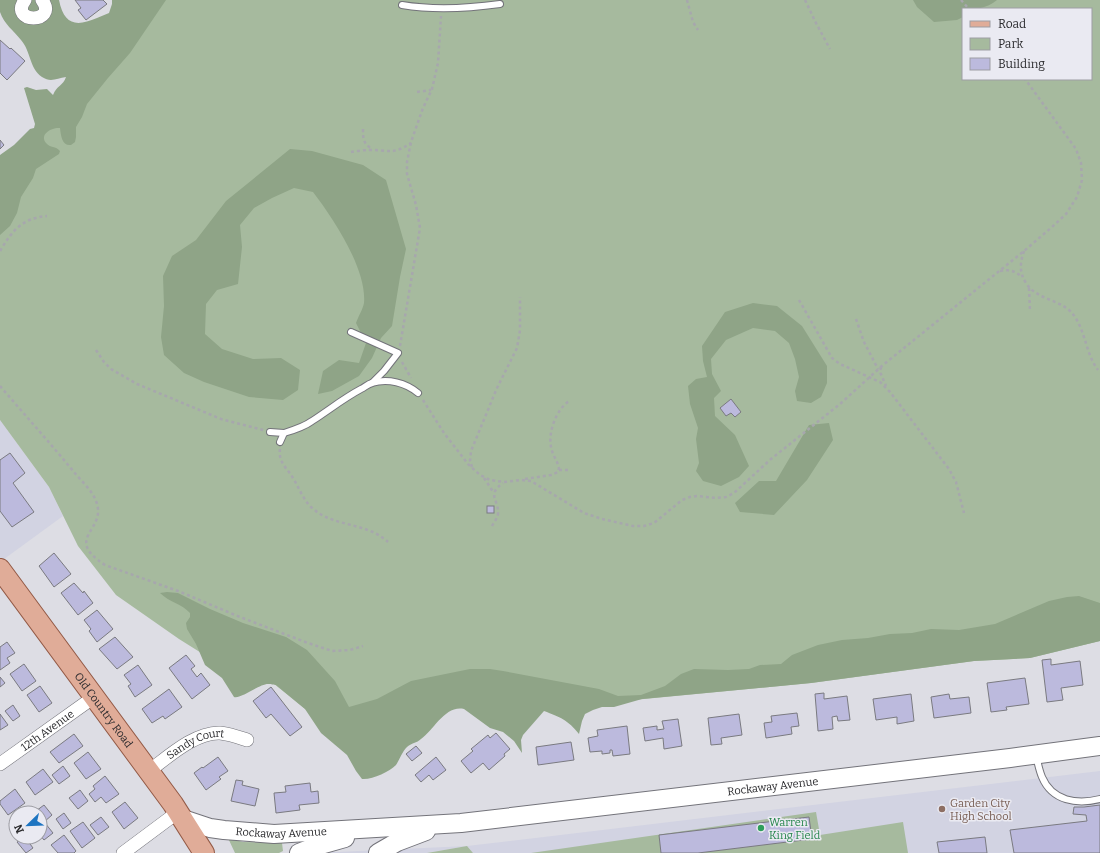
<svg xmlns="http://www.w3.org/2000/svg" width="1100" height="853" viewBox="0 0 1100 853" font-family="Bitter,serif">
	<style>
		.built { fill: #d2d3e2 }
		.green { fill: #a6ba9e; fill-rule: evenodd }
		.forest { fill: #8fa487 }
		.building { fill: #bcbadd; stroke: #7a7a80 }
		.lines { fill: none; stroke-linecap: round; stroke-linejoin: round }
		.service-casing { stroke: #73737a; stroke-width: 8 }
		.minor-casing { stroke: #73737a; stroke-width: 14 }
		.secondary-casing { stroke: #73737a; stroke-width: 20 }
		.primary-casing { stroke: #935a46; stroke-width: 22 }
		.path { stroke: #a7a7ad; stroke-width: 2.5; stroke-dasharray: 3 3; stroke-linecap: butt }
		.service { stroke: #fff; stroke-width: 6 }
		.minor { stroke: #fff; stroke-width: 13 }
		.secondary { stroke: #fff; stroke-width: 18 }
		.primary { stroke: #e0ac98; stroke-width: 20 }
		.education-dot { fill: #8d6e63; stroke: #eaeaf2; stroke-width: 1.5 }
		.leisure-dot { fill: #2e9e5b; stroke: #eaeaf2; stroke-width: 1.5 }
		.labels { text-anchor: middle; stroke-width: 3; stroke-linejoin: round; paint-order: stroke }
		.street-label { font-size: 11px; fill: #29292c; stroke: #eaeaf2 }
		.education-label { font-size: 11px; fill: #785e54; stroke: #eaeaf2; text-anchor: start }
		.leisure-label { font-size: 11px; fill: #27864d; stroke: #eaeaf2; text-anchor: start }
	</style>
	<rect width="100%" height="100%" fill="#dddde4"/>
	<g class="built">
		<polygon points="0,420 49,487 63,516 0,562"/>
		<polygon points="1100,771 1100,853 473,853 467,846 427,853 315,853 467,846"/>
	</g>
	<g class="green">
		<path d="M119,0h981v641l-70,17 -56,3 -163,22 -261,25 -88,-13 -137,30 -57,-46 -30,-3 -59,-37 -63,-44 -38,-49 -29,-59 -49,-67v-259l41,-34zM963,9h128v70h-128z"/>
		<polygon points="816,812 820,835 903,822 908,853 531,853"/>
		<polygon points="228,838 243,842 282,843 283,851 279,853 235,853"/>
		<polygon points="467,846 473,853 427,853"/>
	</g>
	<g class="forest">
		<path d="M0,0h59c5,25 17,27 38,18 4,-2 8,-3 12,-5l3,-9v-4h54l-36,53 -22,25 -21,26 -5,13 -6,10v10l-1,5 -4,3c-9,1 -10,-9 -11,-17 -8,-1 -21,6 -14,15 4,5 10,3 14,8l-1,3 -23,15 -3,9 -12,19 -4,16 -7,13 -10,9v-80l14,-10 16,-16 4,-1 1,-4 -11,-36 3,-1 9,3 11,-1 6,6c4,-10 10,-9 13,-18 -9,1 -15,6 -24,0 -13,-9 -11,-26 -21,-37 -7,-9 -17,-16 -21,-28 0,-3 0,-8 0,-12z"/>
		<path d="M913,0h84c-11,9 -21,9 -34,9v8l-6,3 -23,2 -17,-15z"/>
		<path d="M290,149l22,2 51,14 23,15 20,69 -6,28 -8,49 -11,12 -9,20 -13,18 -27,15 -14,3 5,-23 16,-11 20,3 7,-20 -10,-20c2,-6 7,-14 8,-20 3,-34 -31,-85 -51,-111l-19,-4 -22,10 -18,10 -14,17 2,22 -4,37 -21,6 -11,14 -1,30 17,15 31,10 28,-1 19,12 -2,20 -15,10 -34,-3 -45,-15 -20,-9 -20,-18 -3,-18 3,-31 -1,-30 9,-20 24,-16 30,-39z"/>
		<polygon points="753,303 777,306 802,326 827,366 827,383 821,397 811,403 797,401 795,391 799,377 795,359 789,343 775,331 753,328 726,340 711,359 712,374 721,391 714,398 715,416 735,435 749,466 739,477 721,486 703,481 696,471 699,463 696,439 698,428 690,404 688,386 696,379 707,377 703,361 702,346 725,312"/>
		<polygon points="829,423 833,440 807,480 774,515 740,512 735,503 759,481 776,481 809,425"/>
		<path d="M167,592l11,1 32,16 33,14 43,14 21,13 28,31 14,26 28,-8 34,-18 59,-12h20l13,2 96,18 19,7 23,-1 24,-9 16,-12 13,-5 34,1 21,-1 11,-4 21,-1 11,-9 26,-10 24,-5 26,-2 22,-4 22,-1 19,-4 28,1 36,-6 54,-23 18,-4 12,-1 21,7v38l-70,17 -56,3 -163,22 -169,16 -28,8h-12l-9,3 -8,4 -3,7 -3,13c-11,-14 -19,-17 -35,-23l-21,24 -2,5 1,13 -8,-12 -11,-9 -13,-4 -26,-19c-19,-4 -30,21 -43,30 -4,4 -10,4 -14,8 -5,5 -7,12 -11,18 -7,7 -24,15 -34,14l-6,-8 -9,-16 -26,-22 -16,-24 -29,-24c-1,0 -6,-1 -7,-1 -9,-1 -27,15 -35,13l-12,-19 -17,-13 -9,-21 -9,-15 -1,-6 4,-6v-4c-8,-9 -21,-11 -30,-20z"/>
	</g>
	<g class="building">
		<polygon points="75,0 103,0 107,4 86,20 78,10 81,8"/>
		<polygon points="0,40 10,49 11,48 25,61 7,80 0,73"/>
		<polygon points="0,140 4,145 0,149"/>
		<polygon points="731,399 741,412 735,417 731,413 726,416 720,408"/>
		<polygon points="10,453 25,473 13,483 34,512 12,527 0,511 0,460"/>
		<rect x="487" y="506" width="7" height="7"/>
		<polygon points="54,553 71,574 54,587 39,566"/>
		<polygon points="74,583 83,593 84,591 93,603 78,615 61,593"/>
		<polygon points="97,610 113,629 97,642 89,631 91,629 84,620"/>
		<polygon points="115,637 133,657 117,669 99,649"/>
		<polygon points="7,642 15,653 7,658 10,663 0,670 0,647"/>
		<polygon points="186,655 195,666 191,669 197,677 201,673 210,685 192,699 169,668"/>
		<polygon points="1051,659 1051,665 1080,661 1083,685 1061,688 1063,700 1047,702 1042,660"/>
		<polygon points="24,664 36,681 22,691 10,674"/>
		<polygon points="138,665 152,685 135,697 128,686 131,684 124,675"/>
		<polygon points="0,677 5,683 0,687"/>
		<polygon points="1025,678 1029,704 1006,707 1007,710 991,712 987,683"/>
		<polygon points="40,686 52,703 39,712 27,695"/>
		<polygon points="271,687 302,727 290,736 271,714 266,718 253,701"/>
		<polygon points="169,689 182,707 165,719 163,716 152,723 142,709"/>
		<polygon points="824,693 824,699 847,696 850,720 838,721 837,716 832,717 833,729 818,731 815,694"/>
		<polygon points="911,694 914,721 897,724 897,717 876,720 873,699"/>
		<polygon points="949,694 950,699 969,697 971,713 934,718 931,697"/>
		<polygon points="13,705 20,716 13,721 5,711"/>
		<polygon points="797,713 799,726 791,727 792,734 766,738 764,723 772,722 771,716"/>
		<polygon points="0,714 8,725 0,730"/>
		<polygon points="739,714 742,735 721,738 722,744 711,745 708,718"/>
		<polygon points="678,719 682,746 664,749 663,738 645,741 643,728 657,726 657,730 664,729 662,721"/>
		<polygon points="627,726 630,754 613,756 612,750 610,750 610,753 602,754 602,751 590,752 588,738 598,736 597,730"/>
		<polygon points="496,733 510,749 504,754 505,756 489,770 483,763 471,773 461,761 473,751 471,749 488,735 490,738"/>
		<polygon points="74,734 83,746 59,763 50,752"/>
		<polygon points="571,742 574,760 538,765 536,747"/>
		<polygon points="416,746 422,753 412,761 406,754"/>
		<polygon points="88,752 101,769 86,779 74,763"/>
		<polygon points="218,757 228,771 219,777 221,779 206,790 194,773 202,767 203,768"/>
		<polygon points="436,757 446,770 433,780 429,775 421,782 415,775"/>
		<polygon points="63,766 70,776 59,784 52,775"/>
		<polygon points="43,769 53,782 35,795 26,782"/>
		<polygon points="105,776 119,794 106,803 101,797 95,802 89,794 95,789 93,786"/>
		<polygon points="236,780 243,781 242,785 259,789 255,806 231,801"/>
		<polygon points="310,783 311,792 318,791 319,803 299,805 300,810 276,813 274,793 286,792 285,786"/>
		<polygon points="15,789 25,803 8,815 0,804 0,801"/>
		<polygon points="80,790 88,801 78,809 69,798"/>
		<polygon points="125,802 138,818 124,829 112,812"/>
		<polygon points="44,805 52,815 44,822 40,817 40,813 37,813 36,811"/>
		<polygon points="1100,805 1100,853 1014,853 1010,830 1087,821 1086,815 1073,814 1074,807 1084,807"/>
		<polygon points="64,813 71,823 63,829 56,819"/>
		<polygon points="101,817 109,827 98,835 90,825"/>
		<polygon points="809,817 812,839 698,853 661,853 659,835"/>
		<polygon points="16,818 16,831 15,832 9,823"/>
		<polygon points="83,822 95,838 82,848 70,831"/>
		<polygon points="45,823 53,833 44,840 40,835 40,827"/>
		<polygon points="64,835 76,851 74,853 58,853 51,845"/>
		<polygon points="25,837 33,848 26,853 17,842"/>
		<polygon points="985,837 987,853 939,853 937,842"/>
	</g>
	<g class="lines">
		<defs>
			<g id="service">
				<path d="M402,5c30,5 69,3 98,-1"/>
				<polyline points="351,332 398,353 384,371 372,383"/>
				<polyline points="270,432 284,433 280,442"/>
				<path d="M284,433c10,-3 20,-6 28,-12 17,-11 32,-23 49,-32 4,-2 7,-5 11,-6 16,-5 34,0 46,10"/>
				<path d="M1036,756c2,7 3,14 6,21 10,24 35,28 58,22"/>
			</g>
			<g id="minor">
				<path d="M25,0c-17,24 34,24 17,0"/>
				<path id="s1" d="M0,764l94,-67"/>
				<path id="s2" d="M149,771c19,-14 46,-39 71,-38 10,1 18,4 27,7"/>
				<polyline points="123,853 178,812"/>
			</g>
			<g id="secondary">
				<path id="s3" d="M183,819l27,9 14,2 50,4 187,-11 549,-65 90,-12"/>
				<polyline points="299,853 317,846 345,838"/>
				<polyline points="378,853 397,842 426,831"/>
			</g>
			<g id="primary">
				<path id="s4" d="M0,569l173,235 31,49"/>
			</g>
		</defs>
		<use href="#service" class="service-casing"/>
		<use href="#minor" class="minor-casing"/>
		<use href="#secondary" class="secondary-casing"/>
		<use href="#primary" class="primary-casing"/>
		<g class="path">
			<polyline points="687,0 693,22 698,30"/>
			<polyline points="805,0 816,23 830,49"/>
			<polyline points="961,0 969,9"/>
			<polyline points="417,92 431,90"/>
			<path d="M363,129c0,10 0,14 9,20"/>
			<path d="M351,152c6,-1 13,-2 19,-2 20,0 23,5 41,-7"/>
			<path d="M0,251c12,-20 22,-33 47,-35"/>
			<path d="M1024,251c-4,12 -5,21 2,32 11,18 38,16 49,34 11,17 11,37 23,53"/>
			<path d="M1000,271c10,-2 15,0 22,6"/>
			<polyline points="1029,288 1030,311"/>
			<polyline points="799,300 832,358 840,364 880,382 890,392 949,469 956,482 964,513"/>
			<polyline points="856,319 864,342 878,369"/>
			<polyline points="400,346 420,228 416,205 407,174 407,162 411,142 423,108 432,89 438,63 441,16"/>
			<polyline points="96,350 104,362 111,369 137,384 221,419 263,430"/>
			<polyline points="402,362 411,378"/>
			<polyline points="881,367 880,372 886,386"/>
			<path d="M0,386c25,29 50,57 74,86 7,9 18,18 22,29 12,30 -34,36 9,64l73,26 62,26 68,26 24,8 18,-1 13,-4"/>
			<polyline points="423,400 444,433 468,464 480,475 490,480 504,482 521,480 531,481 584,513 602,519 633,526 644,526 654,523 682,500 690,497 697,496 716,498 726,497 734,493 771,459 840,404 883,365 1024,251 1052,227 1066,214 1077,197 1082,180 1081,163 1076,149 1025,79"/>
			<path d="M280,449c-2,13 7,19 13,29 6,10 10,21 18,29 22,21 54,14 77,35"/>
			<polyline points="472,467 470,461 471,451 497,388 517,348 520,330 520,297"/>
			<polyline points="559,470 571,470"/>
			<polyline points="484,478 494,493"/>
			<path d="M525,479l26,-4 7,-3 1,-4c-2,-8 -7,-14 -8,-21 -3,-15 5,-37 18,-46"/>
			<path d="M492,526c2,-4 5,-7 6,-12 1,-15 -12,-19 5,-31"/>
		</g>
		<use href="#service" class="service"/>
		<use href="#minor" class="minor"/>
		<use href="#secondary" class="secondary"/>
		<use href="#primary" class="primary"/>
	</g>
	<circle class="education-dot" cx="942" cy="809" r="4"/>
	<circle class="leisure-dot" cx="761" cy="828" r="4"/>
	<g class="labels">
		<g class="street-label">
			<text dy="4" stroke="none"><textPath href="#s4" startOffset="175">Old Country Road</textPath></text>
			<text dy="4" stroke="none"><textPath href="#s1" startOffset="58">12th Avenue</textPath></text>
			<text dy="4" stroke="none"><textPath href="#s2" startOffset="55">Sandy Court</textPath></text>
			<text dy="4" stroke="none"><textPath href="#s3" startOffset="594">Rockaway Avenue</textPath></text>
			<text dy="4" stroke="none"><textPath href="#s3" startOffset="100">Rockaway Avenue</textPath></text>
		</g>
		<g class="education-label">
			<text x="950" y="807">Garden City<tspan x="950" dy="13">High School</tspan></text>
		</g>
		<g class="leisure-label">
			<text x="769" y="826">Warren<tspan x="769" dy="13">King Field</tspan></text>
		</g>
	</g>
	<rect x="962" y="8" width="130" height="72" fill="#eaeaf2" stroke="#9d9da3"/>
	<rect x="970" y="21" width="20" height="6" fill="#e0ac98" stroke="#9d9da3"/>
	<text x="998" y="28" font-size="12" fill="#29292c">Road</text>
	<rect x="970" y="38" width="20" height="12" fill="#a6ba9e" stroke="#9d9da3"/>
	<text x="998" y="48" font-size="12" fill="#29292c">Park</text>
	<rect x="970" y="58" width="20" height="12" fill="#bcbadd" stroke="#9d9da3"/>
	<text x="998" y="68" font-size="12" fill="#29292c">Building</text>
	<g transform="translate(28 825) rotate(247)"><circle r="19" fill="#eaeaf2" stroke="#9d9da3"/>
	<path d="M0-3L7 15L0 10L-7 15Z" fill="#1d74c1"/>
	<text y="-6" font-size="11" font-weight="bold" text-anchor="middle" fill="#29292c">N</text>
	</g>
</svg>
